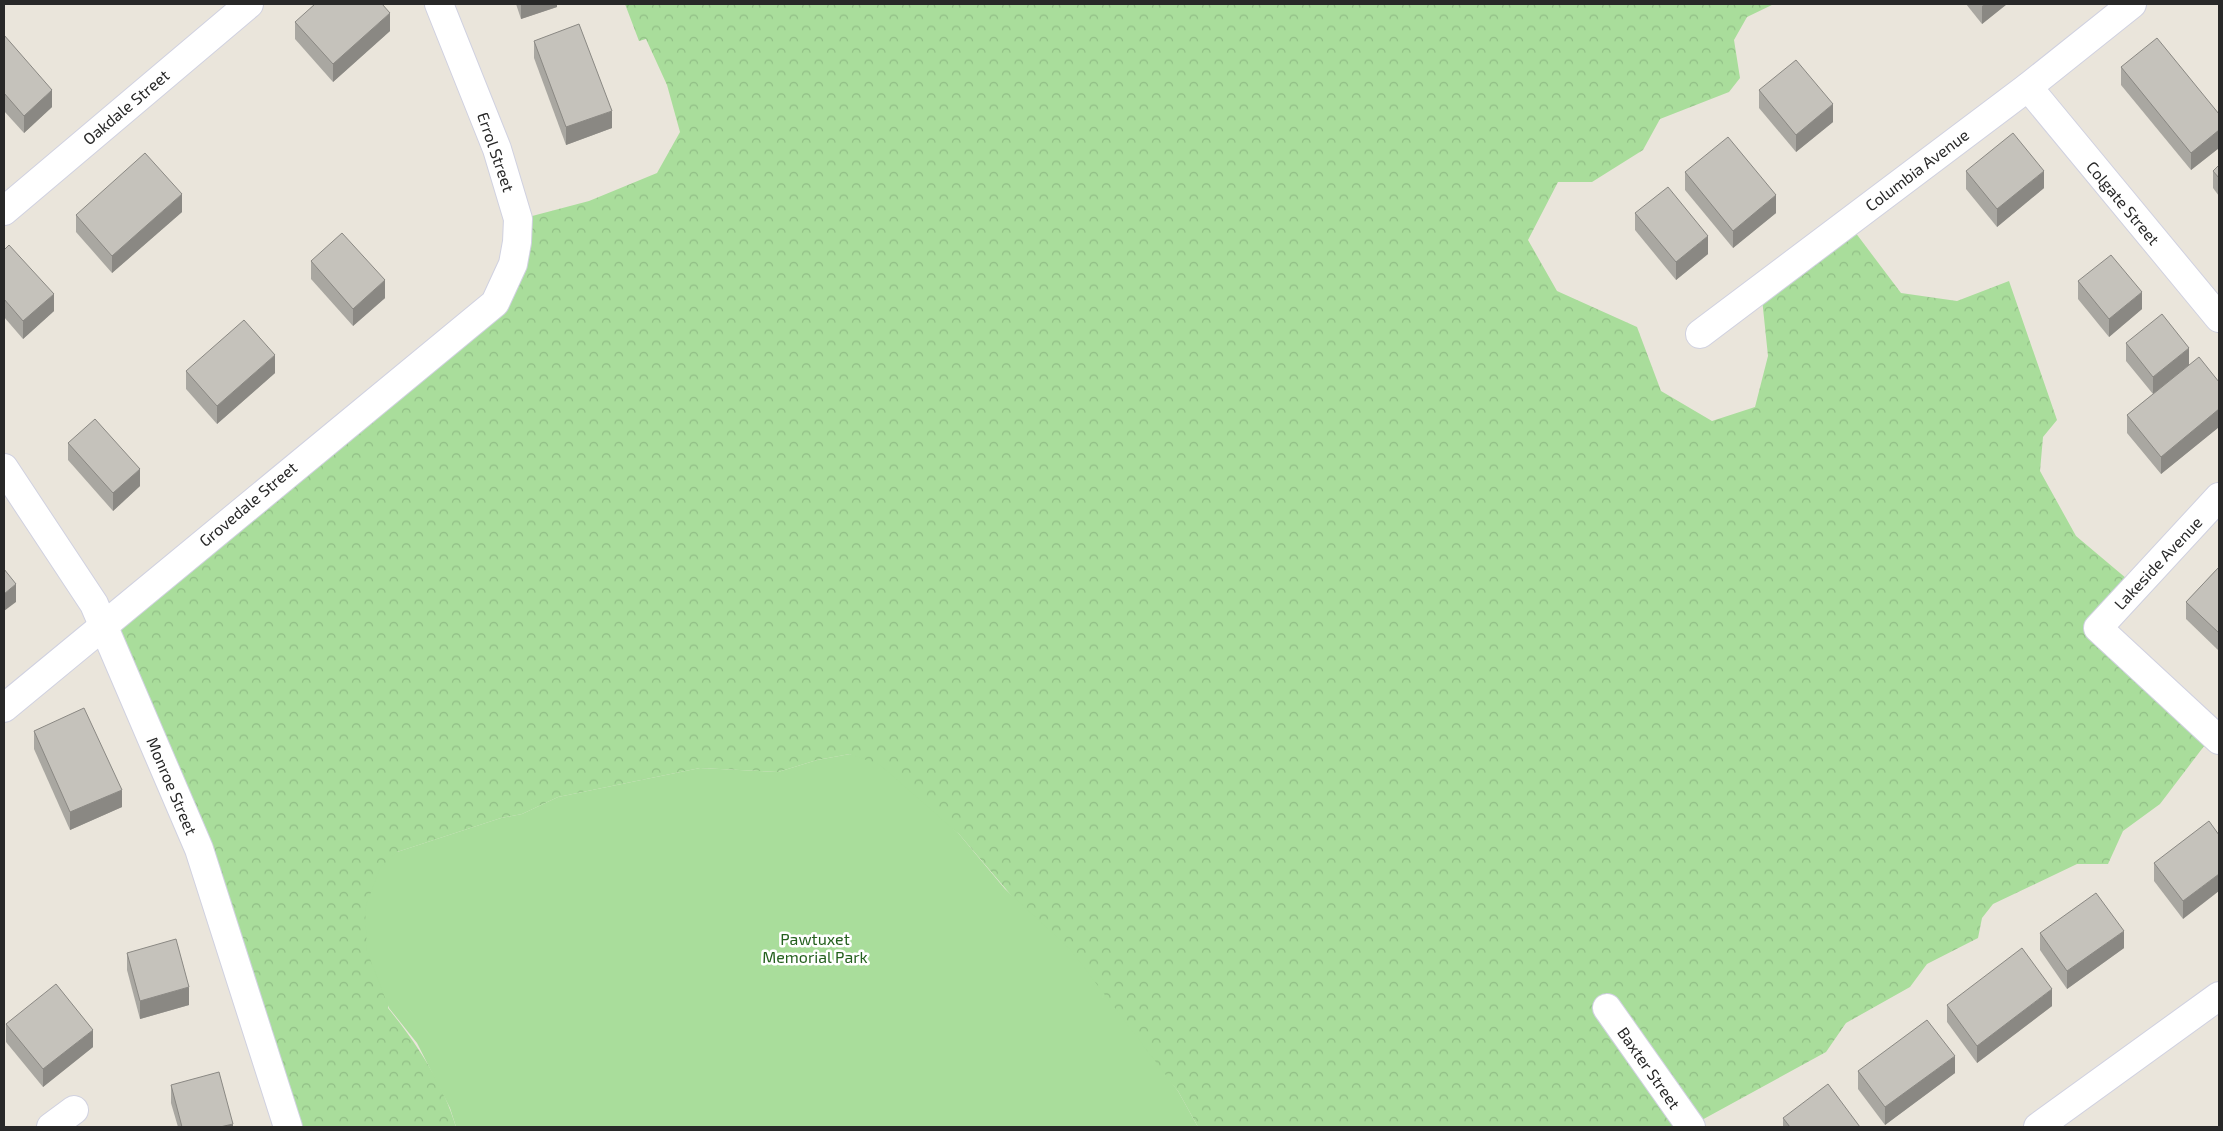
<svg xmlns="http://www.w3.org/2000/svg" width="2223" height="1131" viewBox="0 0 2223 1131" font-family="'Exo 2',sans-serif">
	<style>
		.forest { fill: url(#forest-crowns) }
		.park { fill: #a9dd9b }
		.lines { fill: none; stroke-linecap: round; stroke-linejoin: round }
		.street-casing { stroke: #d0d1e0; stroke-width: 30 }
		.street { stroke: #fff; stroke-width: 28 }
		.wall { fill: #a9a7a1 }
		.shaded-wall { fill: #8a8883 }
		.building { fill: #c5c2bb; stroke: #8a8883 }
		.labels { text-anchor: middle; stroke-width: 5; stroke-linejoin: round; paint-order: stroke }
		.street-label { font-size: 16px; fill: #282828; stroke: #fff }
		.park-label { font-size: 16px; fill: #24601e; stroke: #fff }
	</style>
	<defs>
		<pattern id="forest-crowns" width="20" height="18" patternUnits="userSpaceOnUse" patternTransform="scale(1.25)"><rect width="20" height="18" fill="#a9dd9b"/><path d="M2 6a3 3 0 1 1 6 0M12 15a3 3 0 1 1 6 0" fill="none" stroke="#91be86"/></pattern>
	</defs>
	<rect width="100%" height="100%" fill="#eae5db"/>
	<path class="forest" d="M625,4h1149l-27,13 -13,23 6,38 -11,14 -69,27 -17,31 -51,32h-34l-30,58 29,51 80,36 24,64 51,30 43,-14 13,-51 -7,-67 91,-61 49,65 56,8 52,-20 48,139 -14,17 -3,34 36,65 57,48 -29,38 110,111 -54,71 -37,27 -15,33h-31l-84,40 -11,14 -4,20 -51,26 -17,23 -64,36 -20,29 -137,75h-491l-20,-36 -219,-257 -109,-80 -33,6 -39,12 -78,-4 -142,29 -36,17 -21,4 -104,34 -9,156c29,36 55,75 68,119h-166l-186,-507 383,-306 30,-94 72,-19 68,-28 23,-41 -13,-47 -21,-46 -7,2z"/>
	<polygon class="park" points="850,754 880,765 959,834 1005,889 1070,949 1178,1091 1198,1127 456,1127 450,1108 417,1043 389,1008 367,951 365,908 380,868 397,852 501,818 522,814 558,797 700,768 778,772 817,760"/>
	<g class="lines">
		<defs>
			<g id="street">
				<polyline points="2028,87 2219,318"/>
				<polyline points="4,211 249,4"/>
				<polyline points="1700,334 2028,87 2132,4"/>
				<polyline points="4,468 94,604 199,849 288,1127"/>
				<polyline points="2219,497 2098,628 2219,740"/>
				<polyline points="4,708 495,303 513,264 517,242 518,219 497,149 439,4"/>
				<polyline points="1607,1008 1691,1127"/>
				<polyline points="51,1127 74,1110"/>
				<polyline points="2038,1127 2219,996"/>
			</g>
		</defs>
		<use href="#street" class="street-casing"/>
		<use href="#street" class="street"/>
	</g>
	<g class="wall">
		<polygon points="516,4 557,4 557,7 521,19"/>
		<polygon points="1966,4 2007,4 1982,24"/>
		<polygon points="295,22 390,31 333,82 295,39"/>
		<polygon points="4,35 52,107 24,133 4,111"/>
		<polygon points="534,41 612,128 566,145 534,58"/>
		<polygon points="2121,67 2219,114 2219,148 2191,170 2121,85"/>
		<polygon points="1759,90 1833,122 1796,152 1759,108"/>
		<polygon points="2219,165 2219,196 2213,188 2213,171"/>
		<polygon points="1966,171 2044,188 1997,227 1966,189"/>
		<polygon points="1685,172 1776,213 1733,248 1685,190"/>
		<polygon points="182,212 112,273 76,232 76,215"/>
		<polygon points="1635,213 1708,254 1676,280 1635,230"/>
		<polygon points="4,250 54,311 23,339 4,317"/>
		<polygon points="311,261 385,298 353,326 311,279"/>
		<polygon points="2078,281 2142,309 2109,337 2078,299"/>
		<polygon points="2126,343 2189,365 2219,382 2219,427 2161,474 2127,433 2127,415 2153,394 2126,361"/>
		<polygon points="186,371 275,373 217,424 186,389"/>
		<polygon points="68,443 140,486 113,511 68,460"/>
		<polygon points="2219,567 2219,651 2186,619 2186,602"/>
		<polygon points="34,731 122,807 70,830 34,749"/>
		<polygon points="2219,835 2183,919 2154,881 2154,863"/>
		<polygon points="2040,933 2124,948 2067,989 2040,950"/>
		<polygon points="127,953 189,1005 140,1019 127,970"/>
		<polygon points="1947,1005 2052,1006 1977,1063 1947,1022"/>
		<polygon points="6,1024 93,1047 43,1087 6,1042"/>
		<polygon points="1858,1071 1955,1073 1885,1125 1858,1089"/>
		<polygon points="171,1085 233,1127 178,1127 171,1103"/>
		<polygon points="1783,1118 1860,1127 1783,1127"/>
	</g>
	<g class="shaded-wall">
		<polygon points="521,4 557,4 557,7 521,19"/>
		<polygon points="1985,4 2007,4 1982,24 1982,6"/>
		<polygon points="390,13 390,31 333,82 333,64"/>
		<polygon points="52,90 52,107 24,133 24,116"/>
		<polygon points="1833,104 1833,122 1796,152 1796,135"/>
		<polygon points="612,111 612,128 566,145 566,127"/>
		<polygon points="2219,130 2219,148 2191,170 2191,153"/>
		<polygon points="2044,171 2044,188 1997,227 1997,209"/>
		<polygon points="182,194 182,212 112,273 112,256"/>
		<polygon points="1776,195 1776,213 1733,248 1733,231"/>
		<polygon points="1708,236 1708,254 1676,280 1676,262"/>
		<polygon points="385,280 385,298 353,326 353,309"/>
		<polygon points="2142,292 2142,309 2109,337 2109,319"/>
		<polygon points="54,294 54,311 23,339 23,321"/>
		<polygon points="2189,348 2189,365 2153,394 2153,377"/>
		<polygon points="275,355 275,373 217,424 217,406"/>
		<polygon points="2219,409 2219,427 2161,474 2161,457"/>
		<polygon points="140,469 140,486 113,511 113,493"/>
		<polygon points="16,584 16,602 4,611 4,594"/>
		<polygon points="122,790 122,807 70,830 70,812"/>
		<polygon points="2219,874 2219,891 2183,919 2183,901"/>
		<polygon points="2124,931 2124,948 2067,989 2067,971"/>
		<polygon points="189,987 189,1005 140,1019 140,1001"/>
		<polygon points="2052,989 2052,1006 1977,1063 1977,1046"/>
		<polygon points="93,1030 93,1047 43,1087 43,1069"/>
		<polygon points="1955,1056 1955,1073 1885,1125 1885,1107"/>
		<polygon points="233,1124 233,1127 220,1127"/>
	</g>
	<g class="building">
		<polygon points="315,4 382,4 390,13 333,64 295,22"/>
		<polygon points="579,24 612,111 566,127 534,41"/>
		<polygon points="4,35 52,90 24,116 4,93"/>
		<polygon points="2157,38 2219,114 2219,130 2191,153 2121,67"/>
		<polygon points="1796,60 1833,104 1796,135 1759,90"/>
		<polygon points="2013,133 2044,171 1997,209 1966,171"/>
		<polygon points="1728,137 1776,195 1733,231 1685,172"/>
		<polygon points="145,153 182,194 112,256 76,215"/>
		<polygon points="2219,165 2219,178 2213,171"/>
		<polygon points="1668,187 1708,236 1676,262 1635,213"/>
		<polygon points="342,233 385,280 353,309 311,261"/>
		<polygon points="9,245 54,294 23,321 4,299 4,250"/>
		<polygon points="2111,255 2142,292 2109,319 2078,281"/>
		<polygon points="2162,314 2189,348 2153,377 2126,343"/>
		<polygon points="244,320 275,355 217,406 186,371"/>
		<polygon points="2199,357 2219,382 2219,409 2161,457 2127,415"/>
		<polygon points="95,419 140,469 113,493 68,443"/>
		<polygon points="2219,567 2219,633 2186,602"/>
		<polygon points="4,569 16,584 4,594"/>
		<polygon points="84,708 122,790 70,812 34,731"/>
		<polygon points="2209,821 2219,835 2219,874 2183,901 2154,863"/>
		<polygon points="2096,893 2124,931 2067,971 2040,933"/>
		<polygon points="176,939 189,987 140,1001 127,953"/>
		<polygon points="2022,948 2052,989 1977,1046 1947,1005"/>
		<polygon points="56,984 93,1030 43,1069 6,1024"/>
		<polygon points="1927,1020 1955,1056 1885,1107 1858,1071"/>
		<polygon points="219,1072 233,1124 220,1127 182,1127 171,1085"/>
		<polygon points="1828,1084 1860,1127 1790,1127 1783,1118"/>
	</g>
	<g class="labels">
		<g class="street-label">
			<text transform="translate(126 107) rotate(-40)" y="6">Oakdale Street</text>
			<text transform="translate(496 152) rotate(71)" y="6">Errol Street</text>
			<text transform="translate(1917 170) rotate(-37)" y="6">Columbia Avenue</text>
			<text transform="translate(2123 203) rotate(50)" y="6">Colgate Street</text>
			<text transform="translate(248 504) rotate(-40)" y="6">Grovedale Street</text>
			<text transform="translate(2158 563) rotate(-47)" y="6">Lakeside Avenue</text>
			<text transform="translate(172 786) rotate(67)" y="6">Monroe Street</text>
			<text transform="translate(1649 1068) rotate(55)" y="6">Baxter Street</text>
		</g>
		<g class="park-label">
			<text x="815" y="945">Pawtuxet<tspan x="815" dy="18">Memorial Park</tspan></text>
		</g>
	</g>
	<rect width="2223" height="1131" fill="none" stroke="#282828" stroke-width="10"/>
</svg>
